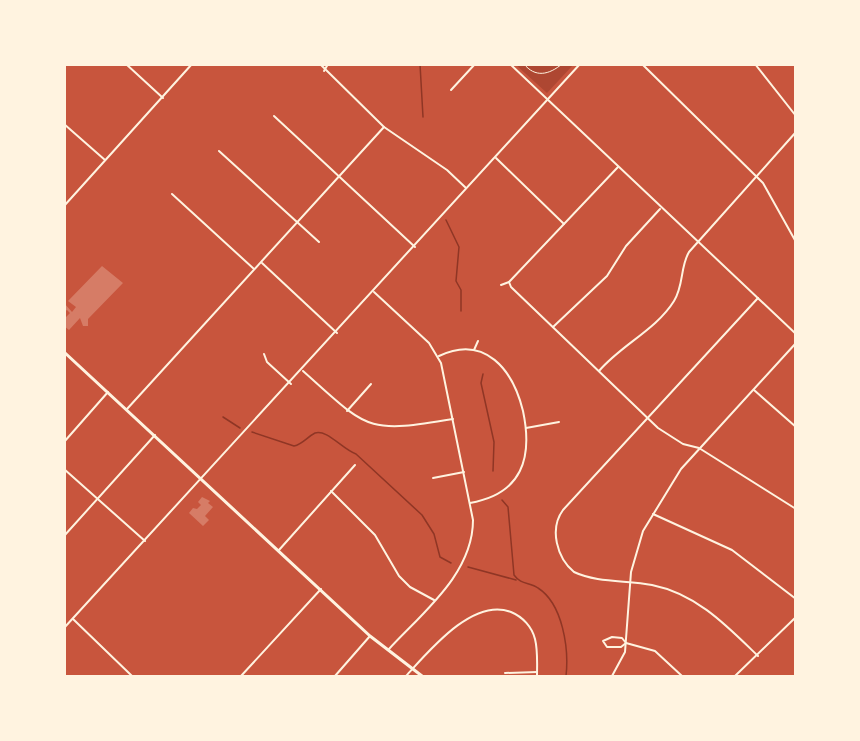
<svg xmlns="http://www.w3.org/2000/svg" width="860" height="741" viewBox="0 0 860 741" font-family="Inter,sans-serif">
	<style>
		.green { fill: #ae4732 }
		.lines { fill: none; stroke-linecap: round; stroke-linejoin: round }
		.stream { stroke: #8f3625; stroke-width: 1.5 }
		.building { fill: #d67c66 }
		.path { stroke: #fff3e0; stroke-width: 1 }
		.minor { stroke: #fff3e0; stroke-width: 2 }
		.tertiary { stroke: #fff3e0; stroke-width: 2 }
		.secondary { stroke: #fff3e0; stroke-width: 3 }
	</style>
	<rect width="100%" height="100%" fill="#c8553d"/>
	<polygon class="green" points="516,65 573,65 547,93"/>
	<g class="lines">
		<g class="stream">
			<polyline points="420,64 423,117"/>
			<polyline points="446,220 459,247 456,281 461,290 461,311"/>
			<polyline points="483,374 481,383 494,442 493,471"/>
			<polyline points="223,417 240,428"/>
			<path d="M252,432l42,14c9,-2 13,-9 21,-13 12,-4 27,16 41,21l66,61 12,19 6,23 11,6"/>
			<path d="M502,500l6,7 6,68c7,10 16,7 24,13 25,16 31,61 28,88"/>
			<polyline points="468,567 516,580"/>
		</g>
	</g>
	<g class="building">
		<polygon points="102,266 123,283 88,319 88,326 83,326 80,318 69,330 64,326 64,319 70,313 67,310 64,312 64,303 72,312 76,307 68,301"/>
		<polygon points="202,497 210,501 208,503 213,507 205,516 209,520 203,526 189,513 193,508 197,509 201,505 198,502"/>
	</g>
	<g class="lines">
		<path class="path" d="M524,64c11,14 25,11 38,0"/>
		<g class="minor">
			<polyline points="126,64 163,98"/>
			<polyline points="320,64 384,127 447,170 466,188"/>
			<polyline points="642,64 763,183 796,242"/>
			<polyline points="755,64 796,116"/>
			<polyline points="324,71 328,64"/>
			<polyline points="451,90 475,64"/>
			<polyline points="274,116 415,247"/>
			<polyline points="64,124 105,160"/>
			<polyline points="219,151 319,242"/>
			<polyline points="496,158 564,224"/>
			<polyline points="172,194 254,269"/>
			<polyline points="64,206 192,64"/>
			<polyline points="262,263 337,333"/>
			<polyline points="509,282 511,287 658,428 683,444 699,448 796,509"/>
			<polyline points="501,285 509,282 618,167"/>
			<path d="M374,292l55,51 12,20 32,157c0,54 -51,93 -84,129"/>
			<path d="M758,298l-195,212c-14,19 -6,48 11,62 23,11 54,8 78,13 45,9 75,41 106,71"/>
			<polyline points="553,327 607,276 626,246 660,209"/>
			<polyline points="474,350 478,341"/>
			<polyline points="264,354 267,362 291,384"/>
			<path d="M439,356c46,-22 74,14 84,55 10,47 -1,83 -53,92"/>
			<path d="M303,371c65,58 62,63 150,48"/>
			<path d="M599,371c22,-26 57,-41 75,-70 10,-16 6,-34 15,-49l107,-120"/>
			<polyline points="754,390 796,427"/>
			<polyline points="127,409 384,127"/>
			<polyline points="347,411 371,384"/>
			<polyline points="526,428 559,422"/>
			<polyline points="64,442 108,392"/>
			<polyline points="64,469 145,541"/>
			<polyline points="433,478 464,472"/>
			<polyline points="331,491 375,535 399,576 410,587 434,600"/>
			<polyline points="653,514 732,550 796,599"/>
			<polyline points="64,536 155,435"/>
			<polyline points="279,550 355,465"/>
			<polyline points="73,619 132,676"/>
			<polygon points="612,637 622,638 626,643 621,647 607,647 603,641"/>
			<polyline points="626,643 655,651 682,676"/>
			<polyline points="505,673 537,672"/>
			<polyline points="241,676 321,589"/>
			<polyline points="335,676 370,636"/>
			<path d="M406,676c23,-25 67,-79 105,-64 12,5 21,15 24,27 3,12 2,25 2,37"/>
			<polyline points="612,676 625,652 631,572 643,531 681,469 796,343"/>
			<polyline points="735,676 796,617"/>
		</g>
		<g class="tertiary">
			<polyline points="510,64 796,334"/>
			<polyline points="64,628 580,64"/>
		</g>
		<polyline class="secondary" points="64,352 370,636 422,676"/>
	</g>
	<rect width="860" height="741" fill="none" stroke="#fff3e0" stroke-width="132"/>
</svg>
